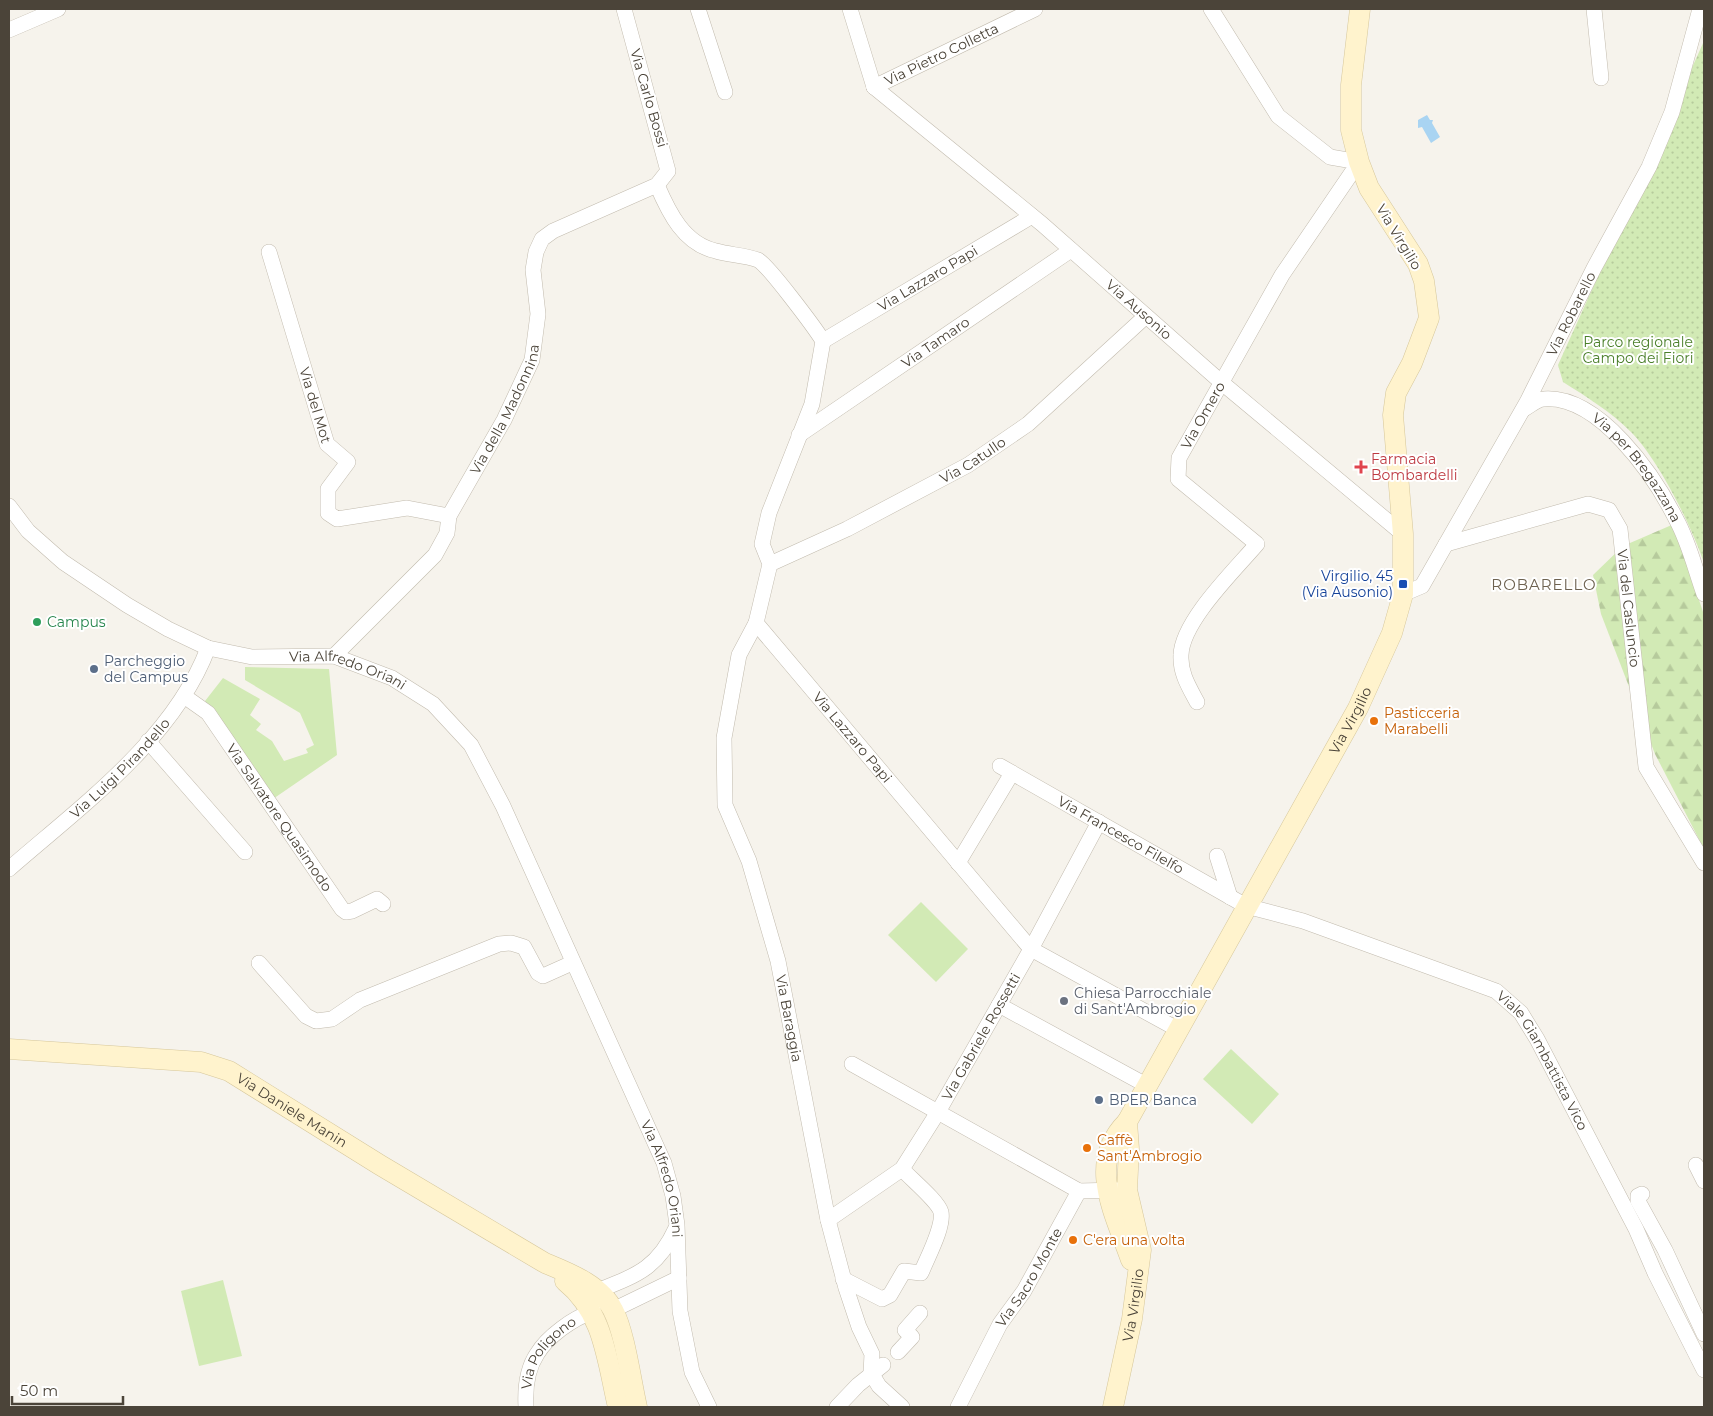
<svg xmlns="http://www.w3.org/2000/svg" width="1713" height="1416" viewBox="0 0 1713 1416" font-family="Montserrat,sans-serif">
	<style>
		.grass { fill: url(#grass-dots) }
		.forest { fill: url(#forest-firs) }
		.garden { fill: #d2eab5 }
		.water { fill: #a9d4f2 }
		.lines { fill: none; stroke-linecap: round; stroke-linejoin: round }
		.street-casing { stroke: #c2bbae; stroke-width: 16 }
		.secondary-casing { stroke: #d6c79b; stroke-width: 21 }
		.street { stroke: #fff; stroke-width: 15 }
		.secondary { stroke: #fff3cd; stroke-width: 20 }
		.health-dot { fill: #e0444e; stroke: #fff; stroke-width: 2 }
		.transit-dot { fill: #1a4fb4; stroke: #fff; stroke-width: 2 }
		.leisure-dot { fill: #2e9e5b; stroke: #fff; stroke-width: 2 }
		.service-dot { fill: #5c6f8a; stroke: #fff; stroke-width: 2 }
		.food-dot { fill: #e8710a; stroke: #fff; stroke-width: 2 }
		.worship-dot { fill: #6b7280; stroke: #fff; stroke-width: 2 }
		.labels { text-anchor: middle; stroke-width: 4; stroke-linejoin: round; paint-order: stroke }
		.street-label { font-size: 14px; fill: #4b4439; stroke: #fff }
		.park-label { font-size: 14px; fill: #4a7f2a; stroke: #fff }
		.health-label { font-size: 14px; fill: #be3a42; stroke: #fff; text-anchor: start }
		.transit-label { font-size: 14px; fill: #164399; stroke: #fff; text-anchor: end }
		.leisure-label { font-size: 14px; fill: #27864d; stroke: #fff; text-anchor: start }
		.service-label { font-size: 14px; fill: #4e5e75; stroke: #fff; text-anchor: start }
		.food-label { font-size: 14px; fill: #c56008; stroke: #fff; text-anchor: start }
		.worship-label { font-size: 14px; fill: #5b616d; stroke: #fff; text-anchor: start }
		.neighbourhood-label { font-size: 15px; letter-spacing: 1px; fill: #6e6250; stroke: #fff }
	</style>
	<defs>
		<pattern id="grass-dots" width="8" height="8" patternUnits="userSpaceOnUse" patternTransform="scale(1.25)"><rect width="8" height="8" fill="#d2eab5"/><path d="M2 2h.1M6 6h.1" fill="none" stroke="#b6ca9c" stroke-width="1.8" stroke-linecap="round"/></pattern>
		<pattern id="forest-firs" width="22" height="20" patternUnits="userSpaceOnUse" patternTransform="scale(1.25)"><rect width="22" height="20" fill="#d2eab5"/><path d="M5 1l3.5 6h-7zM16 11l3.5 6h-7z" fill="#b6ca9c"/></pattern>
	</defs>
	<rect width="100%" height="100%" fill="#f6f3ec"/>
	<path class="grass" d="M1704,41v522c-12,-36 -46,-104 -73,-131 -20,-20 -44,-35 -68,-50l-5,-17z"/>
	<polygon class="forest" points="1674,524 1704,615 1704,849 1655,754 1601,614 1593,575 1623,546"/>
	<g class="garden">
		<polygon points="245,667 329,669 337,755 270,801 205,701 223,678 260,699 250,715 261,724 256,730 272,741 284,761 308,753 306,749 314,745 300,713 245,680"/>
		<polygon points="921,902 968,949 936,982 888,935"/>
		<polygon points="1231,1049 1279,1094 1252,1124 1203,1079"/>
		<polygon points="223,1280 242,1356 199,1366 181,1291"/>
	</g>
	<polygon class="water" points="1427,115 1430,120 1433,120 1432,123 1440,137 1431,143 1422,127 1418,128 1418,120"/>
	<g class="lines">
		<defs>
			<g id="street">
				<polyline points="698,9 725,92"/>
				<polyline points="850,9 874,87"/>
				<polyline points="1594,9 1601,78"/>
				<polyline points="9,30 58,9"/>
				<path id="s1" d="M874,87l168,137 179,158 182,152"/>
				<path id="s2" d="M874,87l161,-78"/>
				<path id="s3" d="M657,185c12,28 27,59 59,66 13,4 29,4 42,9 10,5 57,68 65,81l-11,63 -43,109 -7,31 8,20 -14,59 275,326 146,80"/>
				<path id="s4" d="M269,252l58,192 21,18 -20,27v24l9,6 70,-11 42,8"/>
				<path id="s5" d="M823,341l209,-125"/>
				<path id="s6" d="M1524,409c6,-3 13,-10 20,-10 55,-4 110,76 132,120 13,23 19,50 28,75"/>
				<path id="s7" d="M799,435l272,-185"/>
				<path id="s8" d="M9,506l19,25 35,31 64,43 41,24 40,19 44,9 82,-1 58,22 41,26 38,41 32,61 161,357 9,33 4,29 3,86 12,61 17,35"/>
				<path id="s9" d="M1446,544l142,-40 21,6 11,19 26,238 58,96"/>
				<path id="s10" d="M770,564l77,-35 121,-64 60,-41 118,-108"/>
				<path id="s11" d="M1403,594l19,-8 105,-184 67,-134 55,-101 23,-55 28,-103"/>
				<path id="s12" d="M756,623l-17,32 -15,83 1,67 24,56 29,100 50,259 18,68 13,39 13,27 -1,19 8,13 23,21"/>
				<path id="s13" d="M334,656l101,-101 12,-22 2,-17 55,-96 28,-60 6,-46 -5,-44 3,-18 6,-13 11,-8 104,-46 11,-14 -44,-162"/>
				<path id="s14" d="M184,696l24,17 134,196 4,3 6,-1 25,-12 6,5"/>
				<path id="s15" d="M1197,702c-8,-15 -17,-29 -16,-47 1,-34 54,-85 76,-111l-79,-65 1,-21 103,-183 77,-113 -29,-5 -52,-41 -67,-107"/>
				<polyline points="148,741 245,852"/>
				<path id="s16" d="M1000,766l246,140 57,15 193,70 25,22 16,26 99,190 19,44 49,97"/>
				<polyline points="1217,856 1230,897"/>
				<polyline points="958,863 1012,773"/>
				<path id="s17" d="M9,869c71,-62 165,-130 199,-221"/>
				<polyline points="259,963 306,1016 316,1021 332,1019 360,1000 499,944 511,943 524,947 538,973 543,976 572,963"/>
				<polyline points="999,1005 1146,1085"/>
				<polyline points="852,1064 1079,1191"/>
				<polyline points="1696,1165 1704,1181"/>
				<polyline points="1079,1191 1118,1190"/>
				<polyline points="1642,1194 1638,1196 1638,1201 1665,1250 1704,1334"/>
				<path id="s18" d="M828,1220l74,-51 36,-57 93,-163 68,-127"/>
				<path d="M843,1279l39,20 8,-4 14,-24 17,2 1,-2c6,-15 22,-44 19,-59 -3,-11 -30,-33 -39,-43"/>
				<polyline points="613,1310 679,1278"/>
				<polyline points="898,1352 912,1337 905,1330 920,1313"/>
				<path id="s19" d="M526,1407c-1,-17 1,-38 11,-53 10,-17 36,-36 55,-42l5,-21c40,-16 61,-23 79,-63"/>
				<polyline points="837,1407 858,1385 883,1365"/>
				<path id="s20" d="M958,1407l42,-83 24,-33 55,-100"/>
			</g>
			<g id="secondary">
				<path id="s21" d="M9,1049l192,13 28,9 151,94 165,98c24,10 56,22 68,47 12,23 18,71 24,97"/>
				<path d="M1127,1122c-41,41 -12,92 4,138"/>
				<path d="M565,1281c39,31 42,80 53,126"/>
				<path id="s22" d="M1113,1407l19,-88 9,-69 -14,-60 2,-41 -2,-27 231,-414 34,-75 11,-39v-60l-10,-119 3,-22 16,-30 17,-45 -5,-37 -6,-17 -49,-76 -10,-26 -8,-32v-45l9,-76"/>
			</g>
		</defs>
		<use href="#street" class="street-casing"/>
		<use href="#secondary" class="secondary-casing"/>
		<use href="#street" class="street"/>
		<use href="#secondary" class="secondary"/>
	</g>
	<path class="health-dot" d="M1358.5 459.5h5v5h5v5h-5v5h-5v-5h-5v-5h5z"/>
	<rect class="transit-dot" x="1398" y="579" width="10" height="10" rx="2.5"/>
	<circle class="leisure-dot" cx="37" cy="622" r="5"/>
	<g class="service-dot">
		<circle cx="94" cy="669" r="5"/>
		<circle cx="1099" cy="1100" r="5"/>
	</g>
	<g class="food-dot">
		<circle cx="1374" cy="721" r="5"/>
		<circle cx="1087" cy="1148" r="5"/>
		<circle cx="1073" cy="1240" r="5"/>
	</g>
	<circle class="worship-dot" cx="1064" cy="1001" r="5"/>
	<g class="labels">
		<g class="street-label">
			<text dy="5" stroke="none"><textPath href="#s2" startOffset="75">Via Pietro Colletta</textPath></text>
			<text transform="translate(649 98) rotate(74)" y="5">Via Carlo Bossi</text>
			<text transform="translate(1399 237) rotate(59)" y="5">Via Virgilio</text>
			<text dy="5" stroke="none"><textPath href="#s5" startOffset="122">Via Lazzaro Papi</textPath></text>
			<text dy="5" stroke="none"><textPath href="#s1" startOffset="346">Via Ausonio</textPath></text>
			<text dy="5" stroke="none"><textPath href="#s11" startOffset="331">Via Robarello</textPath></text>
			<text dy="5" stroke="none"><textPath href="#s7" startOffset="165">Via Tamaro</textPath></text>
			<text dy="5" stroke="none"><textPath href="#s4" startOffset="160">Via del Mot</textPath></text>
			<text dy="5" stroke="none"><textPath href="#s13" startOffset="306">Via della Madonnina</textPath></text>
			<text dy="5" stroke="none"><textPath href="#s15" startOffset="359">Via Omero</textPath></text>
			<text dy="5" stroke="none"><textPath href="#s10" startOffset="228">Via Catullo</textPath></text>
			<text dy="5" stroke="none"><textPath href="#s6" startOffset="144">Via per Bregazzana</textPath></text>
			<text dy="5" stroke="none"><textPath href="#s9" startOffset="271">Via del Casluncio</textPath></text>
			<text dy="5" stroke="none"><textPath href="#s8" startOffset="390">Via Alfredo Oriani</textPath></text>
			<text dy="5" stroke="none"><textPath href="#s22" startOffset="749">Via Virgilio</textPath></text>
			<text dy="5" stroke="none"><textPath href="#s3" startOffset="684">Via Lazzaro Papi</textPath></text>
			<text dy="5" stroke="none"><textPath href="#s17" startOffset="150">Via Luigi Pirandello</textPath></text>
			<text dy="5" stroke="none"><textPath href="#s14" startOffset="156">Via Salvatore Quasimodo</textPath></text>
			<text dy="5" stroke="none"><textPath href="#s16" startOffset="139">Via Francesco Filelfo</textPath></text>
			<text dy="5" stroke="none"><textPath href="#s12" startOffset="411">Via Baraggia</textPath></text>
			<text dy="5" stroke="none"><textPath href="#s18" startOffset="244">Via Gabriele Rossetti</textPath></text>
			<text dy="5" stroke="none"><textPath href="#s16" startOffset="632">Viale Giambattista Vico</textPath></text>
			<text dy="5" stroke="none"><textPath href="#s21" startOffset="296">Via Daniele Manin</textPath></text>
			<text dy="5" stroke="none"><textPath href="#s8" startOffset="1016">Via Alfredo Oriani</textPath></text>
			<text dy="5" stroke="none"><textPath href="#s20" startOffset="148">Via Sacro Monte</textPath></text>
			<text dy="5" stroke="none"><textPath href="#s22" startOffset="104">Via Virgilio</textPath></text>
			<text dy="5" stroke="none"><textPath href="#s19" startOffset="62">Via Poligono</textPath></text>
		</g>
		<g class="park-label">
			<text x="1638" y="347">Parco regionale<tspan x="1638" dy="16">Campo dei Fiori</tspan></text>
		</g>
		<g class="health-label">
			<text x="1371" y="464">Farmacia<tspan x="1371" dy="16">Bombardelli</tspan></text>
		</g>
		<g class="transit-label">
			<text x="1393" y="581">Virgilio, 45<tspan x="1393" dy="16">(Via Ausonio)</tspan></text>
		</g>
		<g class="leisure-label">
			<text x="47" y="627">Campus</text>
		</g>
		<g class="service-label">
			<text x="104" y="666">Parcheggio<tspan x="104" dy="16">del Campus</tspan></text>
			<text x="1109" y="1105">BPER Banca</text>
		</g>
		<g class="food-label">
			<text x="1384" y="718">Pasticceria<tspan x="1384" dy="16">Marabelli</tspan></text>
			<text x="1097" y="1145">Caffè<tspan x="1097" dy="16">Sant'Ambrogio</tspan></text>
			<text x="1083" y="1245">C'era una volta</text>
		</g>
		<g class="worship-label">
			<text x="1074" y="998">Chiesa Parrocchiale<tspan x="1074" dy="16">di Sant'Ambrogio</tspan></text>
		</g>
		<g class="neighbourhood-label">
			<text x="1544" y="590">ROBARELLO</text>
		</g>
	</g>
	<rect width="1713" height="1416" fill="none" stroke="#4b4439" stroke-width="20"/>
	<path d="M12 1396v8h111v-8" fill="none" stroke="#4b4439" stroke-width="2.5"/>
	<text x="20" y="1396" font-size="15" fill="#4b4439" stroke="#ffffff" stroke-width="4" paint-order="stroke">50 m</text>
</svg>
